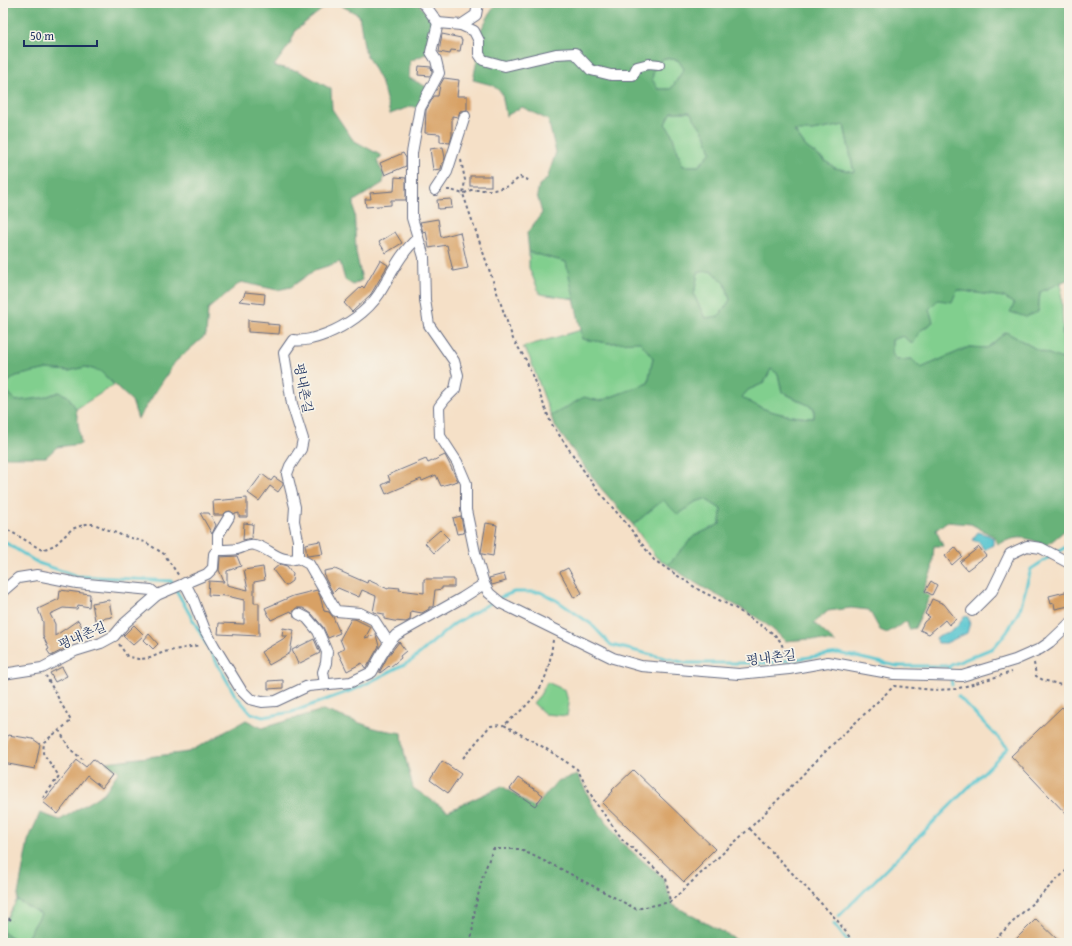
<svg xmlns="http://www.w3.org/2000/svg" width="1072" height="946" viewBox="0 0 1072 946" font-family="'Gentium Book Plus','Noto Serif KR',serif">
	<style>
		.green { fill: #81cf8e; stroke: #4e7f76 }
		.forest { fill: #68b279; stroke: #42706c; fill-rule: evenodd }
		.water { fill: #59c6d0; stroke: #3a7a97 }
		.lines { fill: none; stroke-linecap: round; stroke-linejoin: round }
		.stream { stroke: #59c6d0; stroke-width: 3 }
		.building { fill: #d8a165 }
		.minor-casing { stroke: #676d83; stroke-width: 12 }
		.path { stroke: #676d83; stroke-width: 2; stroke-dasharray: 3 3; stroke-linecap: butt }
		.minor { stroke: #fff; stroke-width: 10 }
		.labels { text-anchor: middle; stroke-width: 3.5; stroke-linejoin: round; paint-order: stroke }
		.street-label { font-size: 13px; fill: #1b2f5e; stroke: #f7f3e8 }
	</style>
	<rect width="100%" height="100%" fill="#f7f3e8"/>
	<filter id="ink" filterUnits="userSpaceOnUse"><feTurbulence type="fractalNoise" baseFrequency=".025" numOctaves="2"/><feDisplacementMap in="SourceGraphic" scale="8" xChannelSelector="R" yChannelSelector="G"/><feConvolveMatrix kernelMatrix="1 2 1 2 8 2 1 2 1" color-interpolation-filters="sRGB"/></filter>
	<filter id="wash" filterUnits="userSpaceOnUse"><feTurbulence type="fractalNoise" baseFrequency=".012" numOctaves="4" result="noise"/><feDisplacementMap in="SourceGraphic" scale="16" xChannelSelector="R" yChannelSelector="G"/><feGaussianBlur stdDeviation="0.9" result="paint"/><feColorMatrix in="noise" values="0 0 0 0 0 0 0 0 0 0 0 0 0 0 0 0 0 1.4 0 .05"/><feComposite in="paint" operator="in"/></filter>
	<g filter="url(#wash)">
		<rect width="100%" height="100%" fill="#f5e0c7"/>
		<g class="green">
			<polygon points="664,58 678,60 684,69 671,89 657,89 652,79 655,65"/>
			<polygon points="672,112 690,112 705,134 711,152 699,166 683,166 671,132 665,124"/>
			<polygon points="844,125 854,172 835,168 806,147 794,130 812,131"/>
			<polygon points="529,252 566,262 575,299 540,294 529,268"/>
			<polygon points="712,271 725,283 730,300 719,316 705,318 694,295 698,272"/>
			<polygon points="1061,282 1064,352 1062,359 1038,350 1006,332 987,348 969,347 921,368 912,359 896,360 892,354 892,340 903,336 913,344 920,331 933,322 929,309 938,300 957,290 1004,297 1014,304 1011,312 1038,311 1040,292"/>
			<polygon points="581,330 582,339 609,343 640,341 653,357 648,383 600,401 584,398 551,416 529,356 523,347"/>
			<polygon points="85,367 100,371 114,385 76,409 68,396 59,392 42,398 16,401 3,386 16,376 47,369 69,371"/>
			<path d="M771,369l7,5 4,18 32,16v10c-25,-1 -51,-6 -72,-21l6,-7 16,-7z"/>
			<polygon points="705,499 721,509 720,524 694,536 668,565 656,557 633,525 663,500 678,515 695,502"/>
			<polygon points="547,682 565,690 569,704 567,716 545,714 533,703 540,695"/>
			<polygon points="17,900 41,914 24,943 22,943 3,932 3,925"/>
		</g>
		<g class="forest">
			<polygon points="3,3 330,3 296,30 290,44 274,66 299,71 331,89 332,109 353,140 382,156 377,161 384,175 383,183 354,201 356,252 362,280 353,285 345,280 340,262 315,270 291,287 277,290 241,282 208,309 206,335 175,362 138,419 132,401 100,371 85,367 69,371 47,369 16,376 3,386 16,401 42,398 59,392 68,396 76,409 81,444 57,447 46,457 3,457"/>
			<polygon points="336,3 418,3 435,24 428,53 410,61 409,78 429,88 418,108 412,106 390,114 382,84 365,52 359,15"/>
			<path d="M496,3h573v276l-29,13 -2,20 -12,5 -16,-5 4,-8 -10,-7 -47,-7 -5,12 -14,-2 -9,9 4,13 -13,9 -7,13 -10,-8 -11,4v13l4,7 16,-1 9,9 48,-21 18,1 19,-16 32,18 24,9 2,-7 -2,-22h7v197l-23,19c-22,-10 -26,-11 -48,-2l-5,-8 -22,-12 -25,-2 -10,8 7,16h-9l-2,24 -9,22 7,4 -15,32 -6,1 -2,-8 -20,12 -7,-3 -11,-20 -18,-2 -23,3 -14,12 22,20 -26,-4 -25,2c-22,-24 -53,-37 -81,-53 -12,-7 -24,-15 -36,-23l26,-29 26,-12 1,-15 -16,-10 -10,3 -17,13 -15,-15 -30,25 -34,-39 -45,-61 -3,-9 33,-19 16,4 48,-18 5,-25 -13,-16 -31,1 -27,-4 -1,-9 -15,-68 -37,-10 -2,-19 15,-20 -5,-18 2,-10 8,-6 9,-27 -8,-32 -26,-13 -16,9 -4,-23 -10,-8 -19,-5 5,-25 1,-22zM664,58l14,2 6,9 -13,20h-13l-6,-10 3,-14zM672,112h18l15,22 6,18 -12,14h-16l-12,-34 -6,-8zM844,125l10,47 -19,-4 -29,-21 -12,-16h18zM712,271l13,12 5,17 -11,16 -14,2 -11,-23 4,-23zM771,369l7,5 4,18 32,16v10c-25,-1 -51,-6 -72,-21l6,-7 16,-7z"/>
			<polygon points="323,710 377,729 402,733 404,752 413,788 448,811 502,786 535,808 557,781 578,775 592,803 622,843 663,878 673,905 742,943 24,943 41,914 17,900 28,841 40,813 60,820 104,793 119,771 106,762 189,752 246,720 262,728"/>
			<polygon points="3,932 22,943 3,943"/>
		</g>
		<g class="water">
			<polygon points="978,532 988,535 993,538 993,545 984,550 979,542 972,540"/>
			<path d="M964,616l4,1 2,6 -3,10 -21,10h-8l-2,-5c5,-5 10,-4 15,-7 6,-3 10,-9 13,-15z"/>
		</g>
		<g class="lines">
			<g class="stream">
				<polyline points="3,541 38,563 77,576 171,581 235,695 251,713 263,717 292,712 358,688 411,661 454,624 494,601"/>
				<polyline points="1056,553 1069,545"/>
				<polyline points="499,598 514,592 540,592 556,600 591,624 611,645 686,663 769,663 838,653 897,666 949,666 993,648 1007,632 1020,609 1031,569 1051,556"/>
				<polyline points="949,666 952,685"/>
				<polyline points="839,916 1008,748 958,696"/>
				<polyline points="834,924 849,943"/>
			</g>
		</g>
		<g id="blocks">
			<g class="building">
				<polygon points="442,34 461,38 461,40 462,40 460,51 451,50 450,54 439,52"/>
				<polygon points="419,66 431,67 432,72 430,76 418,75"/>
				<polygon points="444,78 459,80 457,96 467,96 467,110 460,111 458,117 452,116 452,136 450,143 440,142 440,134 425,133 426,110 434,96 438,96 440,85"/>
				<polygon points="443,147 445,158 443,163 442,163 441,169 433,170 430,149"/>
				<polygon points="403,153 406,158 406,166 385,175 380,163"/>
				<rect x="470" y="176" width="21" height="10"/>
				<polygon points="395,177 406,178 406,200 391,200 391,205 366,207 365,199 371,199 370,193 394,191"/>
				<polygon points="451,199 452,208 438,209 437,200"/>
				<polygon points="438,219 441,237 460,232 468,268 453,271 447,245 429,248 426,231 423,232 420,222"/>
				<polygon points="395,232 402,243 386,253 379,242"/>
				<polygon points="380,260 388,265 371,294 352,312 344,303 362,286 364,288"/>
				<polygon points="245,292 265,294 264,304 239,301 244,296"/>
				<polygon points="248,320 268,322 268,324 280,325 279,334 248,332"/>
				<polygon points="445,455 458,481 441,486 436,475 422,481 421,479 386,494 382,485 390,481 388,475 426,459 428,463"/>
				<polygon points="262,474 271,481 274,477 283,483 283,485 278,492 270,486 259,501 248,493"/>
				<polygon points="247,498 247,517 239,517 239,513 235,514 230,511 226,512 223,515 214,515 213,501"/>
				<polygon points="200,513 209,513 216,525 212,534"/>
				<polygon points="461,516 464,533 457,534 453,518"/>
				<polygon points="244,523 253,524 252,538 243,540"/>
				<polygon points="486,523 497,525 493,556 482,554 481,552"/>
				<polygon points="440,530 449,539 434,553 425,543"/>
				<polygon points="320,541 323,554 307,556 305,544"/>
				<polygon points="955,547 962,556 952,565 945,556"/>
				<polygon points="979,547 986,556 967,570 960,562"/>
				<polygon points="237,556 241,566 227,571 227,585 248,590 244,570 263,567 265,580 254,582 254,603 259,603 259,636 218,634 219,623 244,624 244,600 227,596 208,595 209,581 224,582 219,570 220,557"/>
				<polygon points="280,564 287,566 293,574 292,581 285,586 273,570"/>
				<polygon points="568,568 582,593 574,598 560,572"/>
				<polygon points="335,569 367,583 368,580 388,589 389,587 400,588 399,590 424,593 424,579 454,579 454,587 442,587 442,589 435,590 433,607 429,607 429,609 422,613 411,611 410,620 406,622 394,621 384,619 384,614 373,612 376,596 362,590 359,597 338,588 333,593 325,578 324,571"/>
				<polygon points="504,574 506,581 492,585 489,578"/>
				<polygon points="931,581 937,585 932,595 925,591"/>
				<polygon points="60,590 90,594 89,607 78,605 77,609 63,608 50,614 55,624 55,636 78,620 84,630 66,643 68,647 51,656 47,650 49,649 43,636 43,622 38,609 59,599"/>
				<polygon points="317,590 320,596 324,611 329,612 333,617 340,633 328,638 323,627 312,614 303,608 296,608 292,613 291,611 271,620 265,608 293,596"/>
				<polygon points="1069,591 1069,606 1055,609 1054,603 1051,604 1049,596"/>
				<polygon points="932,599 944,604 956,619 949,625 945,620 929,634 920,630 924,622 930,617 925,614"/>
				<polygon points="109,600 112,617 95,620 92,603"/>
				<polygon points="351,619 355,619 371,627 365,638 376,635 379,646 367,667 365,668 362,663 347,671 338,652 344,649 340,639"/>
				<polygon points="134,625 144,635 133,645 123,636"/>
				<polygon points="283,628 294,630 290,653 269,665 261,652 288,636 282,636"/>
				<polygon points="149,634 158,644 153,649 144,640"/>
				<polygon points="314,639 320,653 298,664 292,650"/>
				<polygon points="399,642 406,651 400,656 401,658 390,667 389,666 380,673 380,671 388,656"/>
				<polygon points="62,667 67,676 55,682 50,673"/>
				<polygon points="283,680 283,688 268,689 268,681"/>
				<polygon points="1062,707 1069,714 1069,817 1011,756"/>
				<polygon points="8,735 33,739 40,744 35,769 3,763 3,750"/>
				<polygon points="93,759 112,775 102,788 87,776 58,814 43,802 77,760 86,767"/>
				<polygon points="442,761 461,774 448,793 430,780"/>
				<polygon points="633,770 715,849 701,863 702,864 684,882 602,803 613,791 612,790"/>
				<polygon points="518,778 543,795 535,806 510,789"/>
				<polygon points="1036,919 1061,943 1012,943"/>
			</g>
		</g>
	</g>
	<g filter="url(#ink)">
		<use href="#blocks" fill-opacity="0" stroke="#676d83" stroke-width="1"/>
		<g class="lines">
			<defs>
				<g id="minor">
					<polyline points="422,3 425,5 438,23"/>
					<polyline points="478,3 476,15 461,25 438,23 431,52 436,60 439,73 420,108 412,153 412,218 424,257 425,300 429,325 454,361 458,375 455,389 445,399 439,407 440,436 457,462 466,483 466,510 475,553 484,584 489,593 501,603 613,658 641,666 739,674 789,669 828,662 894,674 962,676 1015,660 1040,649 1050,642 1069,624"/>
					<polyline points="461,25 474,31 479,41 479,54 483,60 505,66 556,54 575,53 591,70 611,75 633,75 637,67 649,64 659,65"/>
					<polyline points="435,190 447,172 465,116"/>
					<polyline points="218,550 218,535 229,517"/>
					<path d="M298,558v-18l-4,-19 1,-14 -8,-33 3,-8 11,-17 2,-10 -11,-35 -8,-51 9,-13c11,2 22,-2 33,-6 20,-8 41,-22 53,-40 12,-19 21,-41 39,-56"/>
					<path d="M185,583l8,16 12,31 9,16 27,44 9,9 12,3 14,-1 32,-15 43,-4 21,-10c7,-13 13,-26 24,-37l66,-37 22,-14"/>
					<polyline points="3,591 18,578 37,575 77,583 151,590 157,595"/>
					<polyline points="972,611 992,591 1010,554 1027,546 1041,548 1069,563"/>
					<polyline points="299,614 307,618 318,631 327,652 326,663 323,672 325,684"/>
					<path d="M3,674l39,-6 33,-17 26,-8 13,-7 11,-13 32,-28 50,-21 6,-6 1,-14 4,-4c6,0 13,0 19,-1 6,-1 11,-6 18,-4 14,3 26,20 43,13l11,6 27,47 24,2 14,7 15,23"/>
				</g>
			</defs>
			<use href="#minor" class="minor-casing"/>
			<g class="path">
				<polyline points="461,160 465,180 463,194 471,190 494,190 509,186 520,177 531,181"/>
				<polyline points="447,190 451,190 463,194 513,339 526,360 551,423 597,490 626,523 654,560 699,590 735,608 774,634 781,642 787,660"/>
				<polyline points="3,527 42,550 55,545 72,529 86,524 94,524 121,535 145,542 164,554 179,576"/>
				<path d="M553,640c-2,15 -4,31 -11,44 -8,17 -24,29 -38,41l41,23 32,21 18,33 28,38 43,38 4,24"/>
				<polyline points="119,644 127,656 138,659 150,658 164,652 200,645"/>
				<polyline points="1034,663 1036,676 1043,680 1069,687"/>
				<polyline points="59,730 70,749 82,759"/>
				<polyline points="463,758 490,726 504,725"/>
				<polyline points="43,798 59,776 43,753 44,742 71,721 46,676"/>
				<polyline points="750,829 837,920 854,943"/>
				<polyline points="3,916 14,921"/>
				<polyline points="471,943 475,908 483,875 493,849 519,849 561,869 636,909 670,902 750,828 832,745 894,686 934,690 956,689 1012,672"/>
				<polyline points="991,943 1069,868"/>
			</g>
			<use href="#minor" class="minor"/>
		</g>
	</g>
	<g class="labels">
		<g class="street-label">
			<text transform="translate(304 388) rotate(79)" y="5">평내촌길</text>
			<text transform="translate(82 635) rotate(-23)" y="5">평내촌길</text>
			<text transform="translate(771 657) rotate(-7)" y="5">평내촌길</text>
		</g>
	</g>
	<rect width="1072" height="946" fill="none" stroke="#f7f3e8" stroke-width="16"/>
	<path d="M24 40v6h73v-6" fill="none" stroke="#1b2f5e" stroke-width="2"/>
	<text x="30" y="40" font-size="12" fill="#1b2f5e" stroke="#f7f3e8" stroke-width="3" paint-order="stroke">50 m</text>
</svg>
